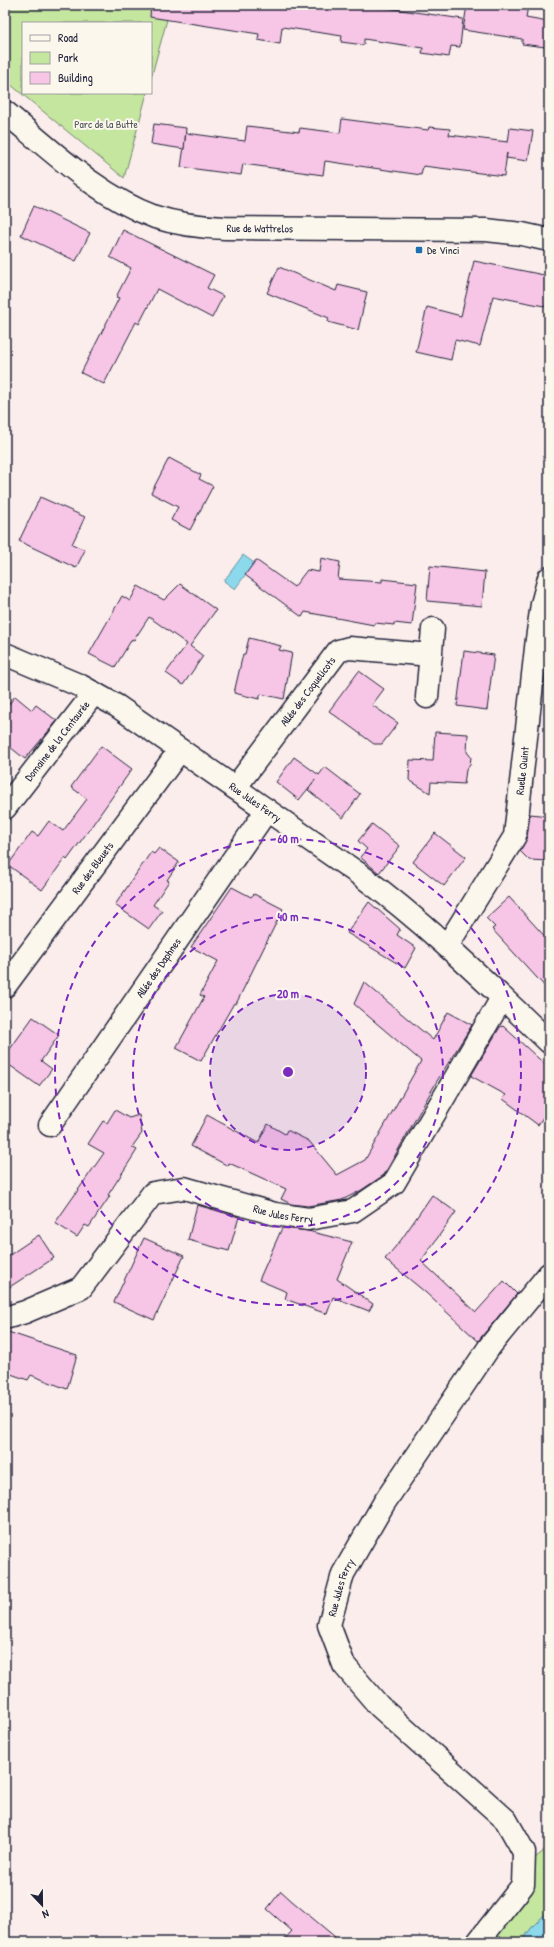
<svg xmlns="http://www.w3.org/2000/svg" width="554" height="1947" viewBox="0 0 554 1947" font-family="'Patrick Hand',sans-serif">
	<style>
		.green { fill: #c4e69f; stroke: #73846d }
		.water { fill: #8dd9ec; stroke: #6290a5 }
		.building { fill: #f7c5e6; stroke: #22223b }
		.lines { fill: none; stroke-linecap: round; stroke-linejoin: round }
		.minor-casing { stroke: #22223b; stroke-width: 25 }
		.minor { stroke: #fbf7ec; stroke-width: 22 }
		.ring { fill: none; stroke: #7b2cbf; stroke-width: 2; stroke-dasharray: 7 5 }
		.poi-dot { fill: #1f6fb2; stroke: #fbf7ec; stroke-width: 1.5 }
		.labels { text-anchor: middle; stroke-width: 4; stroke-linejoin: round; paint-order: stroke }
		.park-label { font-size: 11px; fill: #4a5354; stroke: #fbf7ec }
		.street-label { font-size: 11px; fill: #22223b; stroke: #fbf7ec }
		.poi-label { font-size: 11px; fill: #22223b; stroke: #fbf7ec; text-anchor: start }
		.centre { fill: #7b2cbf; stroke: #fbf7ec; stroke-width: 2 }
		.ring-label { font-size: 12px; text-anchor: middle; font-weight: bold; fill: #7b2cbf; stroke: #fbf7ec; stroke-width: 4; stroke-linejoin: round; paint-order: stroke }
	</style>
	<rect width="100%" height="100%" fill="#faedeb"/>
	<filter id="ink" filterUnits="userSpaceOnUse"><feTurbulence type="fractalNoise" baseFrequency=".025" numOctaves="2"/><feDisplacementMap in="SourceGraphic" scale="8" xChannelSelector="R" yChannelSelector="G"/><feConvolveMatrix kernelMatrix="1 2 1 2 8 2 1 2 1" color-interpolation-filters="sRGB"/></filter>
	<g filter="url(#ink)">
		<g class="green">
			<polygon points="5,5 171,5 151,78 151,23 23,23 23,93 147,93 124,178 5,80"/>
			<polygon points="549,1847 549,1910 533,1926 521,1942 488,1942 517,1872"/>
		</g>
		<g class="water">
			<polygon points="243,555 254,563 235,589 224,581"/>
			<polygon points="549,1910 549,1942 521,1942 533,1926"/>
		</g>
		<g class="building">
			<polygon points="151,5 366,5 463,19 460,47 451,46 449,57 422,53 423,48 364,39 364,45 341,42 342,36 282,27 280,44 258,40 259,34 150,17"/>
			<polygon points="467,5 528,5 526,18 548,22 545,47 522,44 522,39 463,30"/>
			<polygon points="342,119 428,130 429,127 450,129 449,135 508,142 510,128 533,131 528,161 506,158 507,153 504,176 423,166 421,175 325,161 323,175 243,164 241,175 181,167 186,133 245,141 247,126 299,132 300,128 340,133"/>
			<polygon points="154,124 186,128 184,149 151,144"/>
			<polygon points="34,206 90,233 76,261 21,235"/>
			<polygon points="123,230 214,275 207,288 223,296 212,318 157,289 139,324 136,322 104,384 81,373 119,298 116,297 131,268 110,257"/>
			<polygon points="474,261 549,276 549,307 493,296 480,346 455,340 451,360 416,352 427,307 461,316"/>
			<polygon points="279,267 336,291 338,285 367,292 358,330 328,322 329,318 267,293"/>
			<polygon points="169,458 201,475 199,479 213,486 190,530 171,520 178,507 151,493"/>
			<polygon points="40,497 85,517 72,544 85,550 76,568 19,541"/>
			<polygon points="321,558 340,562 338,579 382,582 382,579 417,583 412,625 394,623 394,625 375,623 374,625 305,612 302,617 245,575 256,560 294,587 307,570 319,572"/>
			<polygon points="430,566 485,572 482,606 427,601"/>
			<polygon points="180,584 216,610 190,646 203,656 183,685 166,673 187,644 149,617 134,640 132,639 115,667 89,654 122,596 130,601 138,586 164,600"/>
			<polygon points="249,638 281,646 279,650 292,653 284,699 261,694 259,699 234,693 243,654 245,654"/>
			<polygon points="464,651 494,655 487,710 457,706"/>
			<polygon points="359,671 384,689 372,705 398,723 382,744 374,744 329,711"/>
			<polygon points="15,696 32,710 36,705 57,721 25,759 5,743 5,709"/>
			<polygon points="435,732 468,734 467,752 471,757 470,765 466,770 464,784 431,782 430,793 409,780 410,760 433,761"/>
			<polygon points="101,746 132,769 86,834 67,860 65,858 42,890 8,865 32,832 38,836 49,821 63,831 87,799 71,787"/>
			<polygon points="294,757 319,775 325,767 360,794 343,818 308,790 315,780 299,800 276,782"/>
			<polygon points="530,814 549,816 549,861 529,860 520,851 527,838"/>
			<polygon points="372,824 400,846 379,873 360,857 367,849 358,841"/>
			<polygon points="435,833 466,857 444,886 413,862"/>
			<polygon points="159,848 179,862 167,880 169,881 153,905 162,911 149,929 115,905 151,852 154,854"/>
			<polygon points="232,887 251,897 254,894 283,909 236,1004 234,1003 201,1061 176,1048 204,997 200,995 218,961 191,947"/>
			<polygon points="509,897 549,941 549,991 492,929 495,927 486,918"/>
			<polygon points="369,902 400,929 397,935 416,948 405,968 347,933"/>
			<polygon points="364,982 433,1040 448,1012 472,1025 437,1081 384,1175 360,1191 342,1200 308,1206 291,1204 281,1199 286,1189 229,1163 228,1166 191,1146 207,1115 258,1143 268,1124 285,1134 287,1130 309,1141 337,1175 365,1160 421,1061 354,1004"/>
			<polygon points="33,1017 59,1035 41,1061 52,1069 39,1086 5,1062 5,1056"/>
			<polygon points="503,1026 549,1068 549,1108 538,1125 503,1099 506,1095 471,1076 500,1027"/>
			<polygon points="115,1110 129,1118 139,1115 142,1133 132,1147 137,1150 108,1195 110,1196 89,1227 85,1225 77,1237 55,1223 104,1153 88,1144 103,1121 107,1123"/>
			<polygon points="432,1195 456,1212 421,1261 476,1312 504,1281 517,1294 478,1341 425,1292 385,1259 401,1240"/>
			<polygon points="197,1205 239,1217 229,1251 188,1240"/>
			<polygon points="282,1228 308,1231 352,1242 337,1279 373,1304 369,1311 333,1297 327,1314 285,1299 287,1292 259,1280"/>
			<polygon points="39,1235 54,1258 5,1290 5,1258"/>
			<polygon points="144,1238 184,1256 154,1320 114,1302"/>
			<polygon points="5,1331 77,1355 67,1389 31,1375 28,1380 5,1372"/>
			<polygon points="281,1891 292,1901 341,1942 282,1942 292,1931 267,1909"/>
		</g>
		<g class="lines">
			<defs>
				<g id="minor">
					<path id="s1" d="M5,112c46,38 93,84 150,105 22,7 46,10 70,11l261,2 36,4 27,6"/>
					<path id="s2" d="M5,654l76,32 36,20 242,168c68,50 129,110 190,168"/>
					<polyline points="427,697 433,629"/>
					<path id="s3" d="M235,788l103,-137 11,-3 82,7"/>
					<path id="s4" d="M5,808l89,-115"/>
					<path id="s5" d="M447,946l68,-110 22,-197 5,-35 7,-26"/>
					<path id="s6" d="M5,986l175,-236"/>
					<path id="s7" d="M50,1125l217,-315"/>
					<path id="s8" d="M5,1318l20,-6 56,-24 72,-95 31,-5 91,26 33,5 45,-8 41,-28 108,-185"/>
					<path id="s9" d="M478,1942l45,-57 1,-33 -18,-32 -127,-114 -35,-41 -15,-40 14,-51 41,-71 106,-157 59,-72"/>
				</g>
			</defs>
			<use href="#minor" class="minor-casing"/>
			<use href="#minor" class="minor"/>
		</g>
	</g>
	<circle cx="288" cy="1072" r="78" fill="#7b2cbf" fill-opacity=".12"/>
	<g class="ring">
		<circle cx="288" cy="1072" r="78"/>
		<circle cx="288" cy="1072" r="155"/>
		<circle cx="288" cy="1072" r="233"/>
	</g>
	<rect class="poi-dot" x="415" y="246" width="8" height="8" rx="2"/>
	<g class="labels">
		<g class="park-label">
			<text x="106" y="128">Parc de la Butte</text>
		</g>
		<g class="street-label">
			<text dy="4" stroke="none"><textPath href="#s1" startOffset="290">Rue de Wattrelos</textPath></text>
			<text dy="4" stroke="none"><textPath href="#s3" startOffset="121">Allée des Coquelicots</textPath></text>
			<text dy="4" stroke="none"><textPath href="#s4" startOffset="85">Domaine de la Centaurée</textPath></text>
			<text dy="4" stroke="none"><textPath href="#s5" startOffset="195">Ruelle Quint</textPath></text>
			<text dy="4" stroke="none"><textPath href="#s2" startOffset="292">Rue Jules Ferry</textPath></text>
			<text dy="4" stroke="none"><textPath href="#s6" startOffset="147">Rue des Bleuets</textPath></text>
			<text dy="4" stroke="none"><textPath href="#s7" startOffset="191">Allée des Daphnes</textPath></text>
			<text dy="4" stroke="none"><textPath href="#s8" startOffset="335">Rue Jules Ferry</textPath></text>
			<text dy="4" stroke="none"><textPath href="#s9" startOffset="449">Rue Jules Ferry</textPath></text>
		</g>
		<g class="poi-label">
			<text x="427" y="254">De Vinci</text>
		</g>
	</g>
	<circle cx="288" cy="1072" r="6" class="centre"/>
	<g class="ring-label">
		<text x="288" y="843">60 m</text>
		<text x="288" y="921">40 m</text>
		<text x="288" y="998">20 m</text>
	</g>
	<rect width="554" height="1947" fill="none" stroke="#fbf7ec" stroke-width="20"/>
	<rect x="10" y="10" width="534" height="1927" fill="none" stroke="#22223b" stroke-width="1.5" filter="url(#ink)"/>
	<rect x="22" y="22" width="130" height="72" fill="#fbf7ec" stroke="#a4a2a5"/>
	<rect x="30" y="35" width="20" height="6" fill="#fbf7ec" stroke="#a4a2a5"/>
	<text x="58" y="42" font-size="12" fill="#22223b">Road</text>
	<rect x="30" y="52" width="20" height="12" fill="#c4e69f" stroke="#a4a2a5"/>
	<text x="58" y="62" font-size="12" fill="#22223b">Park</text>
	<rect x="30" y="72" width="20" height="12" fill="#f7c5e6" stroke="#a4a2a5"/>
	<text x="58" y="82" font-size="12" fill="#22223b">Building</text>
	<g transform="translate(42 1905) rotate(158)" stroke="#fbf7ec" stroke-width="3" paint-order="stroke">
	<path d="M0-3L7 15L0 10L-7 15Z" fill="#22223b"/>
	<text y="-6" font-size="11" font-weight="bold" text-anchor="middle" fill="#22223b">N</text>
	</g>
</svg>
